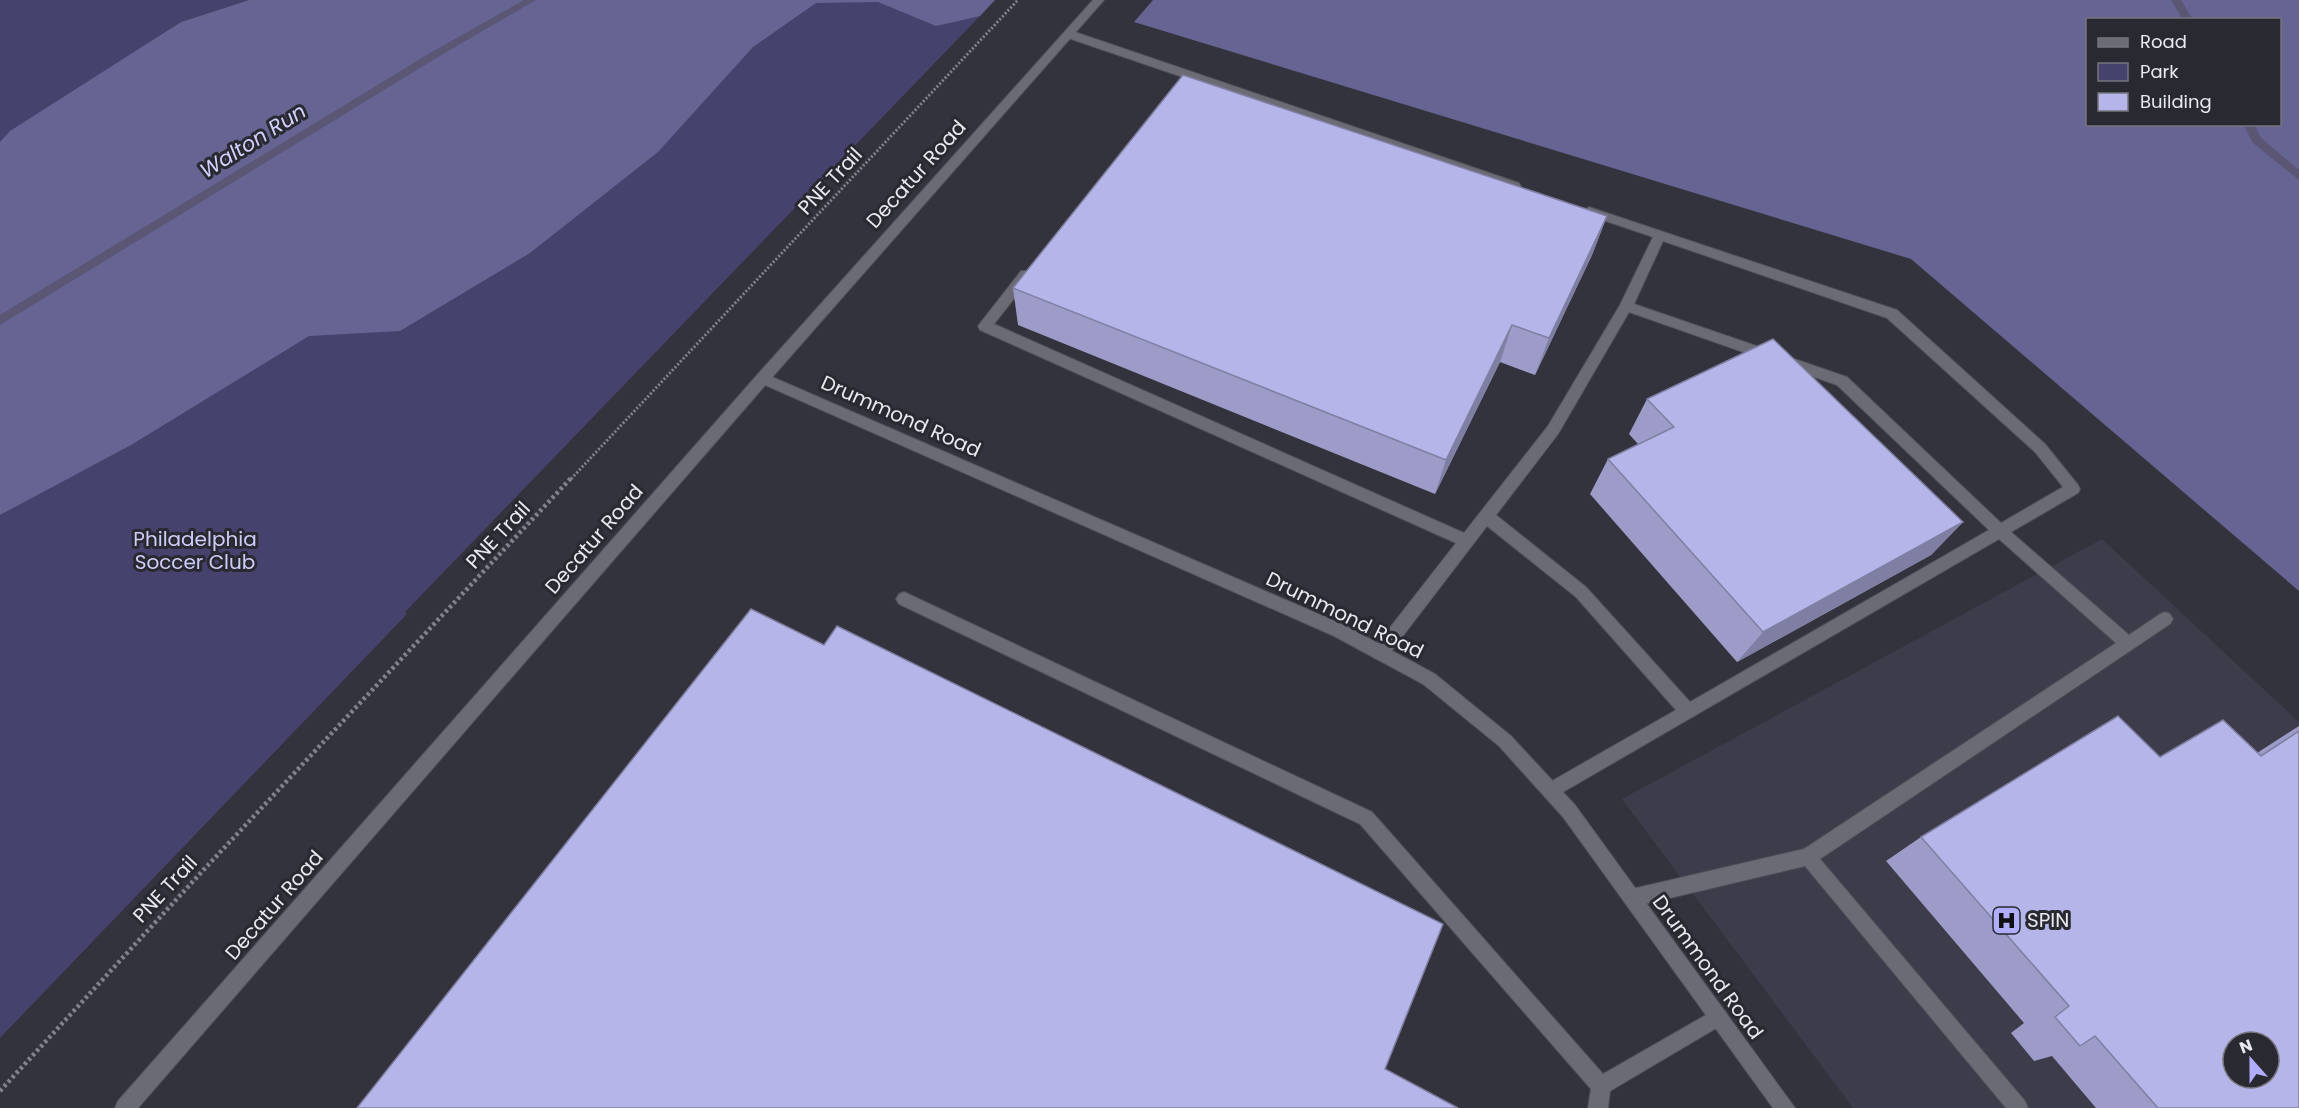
<svg xmlns="http://www.w3.org/2000/svg" width="2299" height="1108" viewBox="0 0 2299 1108" font-family="Poppins,sans-serif">
	<style>
		.built { fill: #3c3c4b; fill-rule: evenodd }
		.green { fill: #45436e }
		.forest { fill: #656492; fill-rule: evenodd }
		.lines { fill: none; stroke-linecap: round; stroke-linejoin: round }
		.stream { fill: #5a5674; fill-rule: evenodd }
		.service-casing { stroke: #505058; stroke-width: 2 }
		.minor-casing { stroke: #505058; stroke-width: 2 }
		.tertiary-casing { stroke: #505058; stroke-width: 2 }
		.path-far1 { stroke: #82838a; stroke-width: 3; stroke-dasharray: 2 2; stroke-linecap: butt }
		.path { stroke: #82838a; stroke-width: 4.5; stroke-dasharray: 3 3; stroke-linecap: butt }
		.service { fill: #6b6b75; fill-rule: evenodd }
		.minor { fill: #6b6b75; fill-rule: evenodd }
		.tertiary { fill: #6b6b75; fill-rule: evenodd }
		.wall { fill: #9d9cc8 }
		.shaded-wall { fill: #7f7fa3 }
		.building { fill: #b6b5e9; stroke: #7f7fa3; stroke-width: 1.5; fill-rule: evenodd }
		.labels { text-anchor: middle; stroke-width: 6; stroke-linejoin: round; paint-order: stroke }
		.street-label { font-size: 20px; fill: #e8e8ee; stroke: #292931 }
		.park-label { font-size: 20px; fill: #cdcdf9; stroke: #292931 }
		.poi-label { font-size: 20px; fill: #e8e8ee; stroke: #292931; text-anchor: start }
		.water-label { font-size: 21px; font-style: italic; fill: #d0d0fd; stroke: #292931 }
	</style>
	<rect width="100%" height="100%" fill="#32333c"/>
	<path class="built" d="M2102,539l197,183v386h-446l-231,-309zM2233,1042h36v36h-36z"/>
	<g class="green">
		<polygon points="0,0 249,0 181,22 0,142"/>
		<polygon points="778,0 926,0 980,16 405,612 407,614 0,1038 0,438"/>
	</g>
	<g class="forest">
		<polygon points="249,0 995,0 980,16 936,26 878,2 816,3 753,47 658,152 530,253 400,331 309,336 131,445 0,515 0,142 10,131 181,22"/>
		<path d="M1153,0h1146v591l-388,-332 -777,-237zM2088,20h192v104h-192z"/>
	</g>
	<g class="lines">
		<g class="stream">
			<polygon points="524,0 536,0 438,57 0,325 0,315 430,53"/>
			<polygon points="2171,0 2181,0 2193,20 2183,20"/>
			<polygon points="2243,124 2254,124 2261,138 2299,170 2299,180 2253,143"/>
		</g>
		<defs>
			<g id="service">
				<polygon points="1069,30 1519,183 1521,186 1515,190 1511,189 1065,37 1065,31"/>
				<path d="M1589,207l308,103 148,134 33,41 2,4 -2,4 -67,39 118,103 31,-21 5,-2 5,2 3,5 -3,5 -350,235 205,242 3,7h-22l-201,-242 -173,41 -6,-3 -3,-6 3,-6 6,-3 172,-40 312,-206 -117,-104 -448,260 -6,-2 -2,-6 2,-6 131,-75 -100,-113 -89,-71 -101,132 -6,2 -6,-2 -2,-5 2,-5 82,-105 -476,-213 -2,-4 43,-55h10l1,3 -1,3 -37,47 470,209 84,-107 72,-121 33,-68 -68,-23 -2,-3zM1663,241l224,77 148,134 28,35 -62,36 -154,-146 -213,-73zM1629,312l208,73 152,145 -299,172 -104,-115 -90,-72 62,-81z"/>
				<polygon points="904,592 1372,812 1603,1074 1713,1011 1719,1008 1725,1011 1728,1017 1725,1023 1610,1091 1608,1108 1588,1108 1591,1089 1360,824 899,604 896,599 899,594"/>
			</g>
			<polygon id="minor" points="763,373 1346,626 1435,674 1511,736 1575,805 1795,1108 1773,1108 1563,817 1499,746 1423,684 1334,636 758,382 756,378"/>
			<polygon id="tertiary" points="1093,0 1104,0 768,382 138,1108 115,1108 118,1101 758,374"/>
		</defs>
		<use href="#service" class="service-casing"/>
		<use href="#minor" class="minor-casing"/>
		<use href="#tertiary" class="tertiary-casing"/>
		<polyline class="path-far1" points="571,479 1018,0"/>
		<polyline class="path" points="0,1091 209,864 572,477"/>
		<use href="#service" class="service"/>
		<use href="#minor" class="minor"/>
		<use href="#tertiary" class="tertiary"/>
	</g>
	<g class="wall">
		<polygon points="1607,216 1592,255 1535,375 1500,362 1435,494 1018,325 1013,288"/>
		<polygon points="1647,399 1963,522 1931,555 1737,662 1590,494 1608,459 1638,444 1629,434"/>
		<polygon points="2299,726 2299,1108 2096,1108 2052,1056 2034,1061 2011,1033 2024,1023 1886,861 1921,837 2160,757 2257,753"/>
	</g>
	<g class="shaded-wall">
		<polygon points="1607,216 1592,255 1535,375 1549,338"/>
		<polygon points="1512,325 1500,362 1435,494 1446,460"/>
		<polygon points="1963,522 1931,555 1737,662 1763,632"/>
	</g>
	<g class="building">
		<polygon points="1183,75 1607,216 1549,338 1512,325 1446,460 1013,288"/>
		<polygon points="1773,339 1963,522 1763,632 1608,459 1674,427 1647,399"/>
		<polygon points="751,609 824,645 837,626 1443,924 1385,1069 1458,1108 357,1108"/>
		<path d="M2118,716l42,41 63,-37 38,36 38,-25v377h-141l-63,-72 -15,10 -25,-29 14,-11 -148,-169zM2233,1042h36v36h-36z"/>
	</g>
	<defs>
		<symbol id="hospital-square" viewBox="-11 -11 22 22"><rect x="-9" y="-9" width="18" height="18" rx="4" fill="#b0aefa" stroke="#292931"/><path d="M-5-5h3v3.5h4V-5h3V5h-3V1.5h-4V5h-3Z" fill="#111"/></symbol>
	</defs>
	<g fill-rule="evenodd">
		<use href="#hospital-square" x="1990" y="904" width="33" height="33"/>
	</g>
	<g class="labels">
		<g class="street-label">
			<text transform="translate(916 174) rotate(-48)" y="7">Decatur Road</text>
			<text transform="translate(830 181) rotate(-47)" y="7">PNE Trail</text>
			<text transform="translate(901 416) rotate(24)" y="7">Drummond Road</text>
			<text transform="translate(498 535) rotate(-47)" y="7">PNE Trail</text>
			<text transform="translate(594 539) rotate(-49)" y="7">Decatur Road</text>
			<text transform="translate(1345 615) rotate(26)" y="7">Drummond Road</text>
			<text transform="translate(165 889) rotate(-47)" y="7">PNE Trail</text>
			<text transform="translate(274 905) rotate(-49)" y="7">Decatur Road</text>
			<text transform="translate(1708 967) rotate(54)" y="7">Drummond Road</text>
		</g>
		<g class="park-label">
			<text x="195" y="546">Philadelphia<tspan x="195" dy="23">Soccer Club</tspan></text>
		</g>
		<g class="poi-label">
			<text x="2027" y="927">SPIN</text>
		</g>
		<g class="water-label">
			<text transform="translate(253 141) rotate(-32)" y="7">Walton Run</text>
		</g>
	</g>
	<rect x="2086" y="18" width="195" height="108" fill="#292931" stroke="#75757d" stroke-width="1.5"/>
	<rect x="2098" y="38" width="30" height="9" fill="#6b6b75" stroke="#75757d" stroke-width="1.5"/>
	<text x="2140" y="48" font-size="18" fill="#e8e8ee">Road</text>
	<rect x="2098" y="63" width="30" height="18" fill="#45436e" stroke="#75757d" stroke-width="1.5"/>
	<text x="2140" y="78" font-size="18" fill="#e8e8ee">Park</text>
	<rect x="2098" y="93" width="30" height="18" fill="#b6b5e9" stroke="#75757d" stroke-width="1.5"/>
	<text x="2140" y="108" font-size="18" fill="#e8e8ee">Building</text>
	<g transform="translate(2251 1060) rotate(339)"><circle r="28" fill="#292931" stroke="#75757d" stroke-width="1.5"/>
	<path d="M0-4.5L10 22L0 15L-10 22Z" fill="#b0aefa"/>
	<text y="-9" font-size="16" font-weight="bold" text-anchor="middle" fill="#e8e8ee">N</text>
	</g>
</svg>
